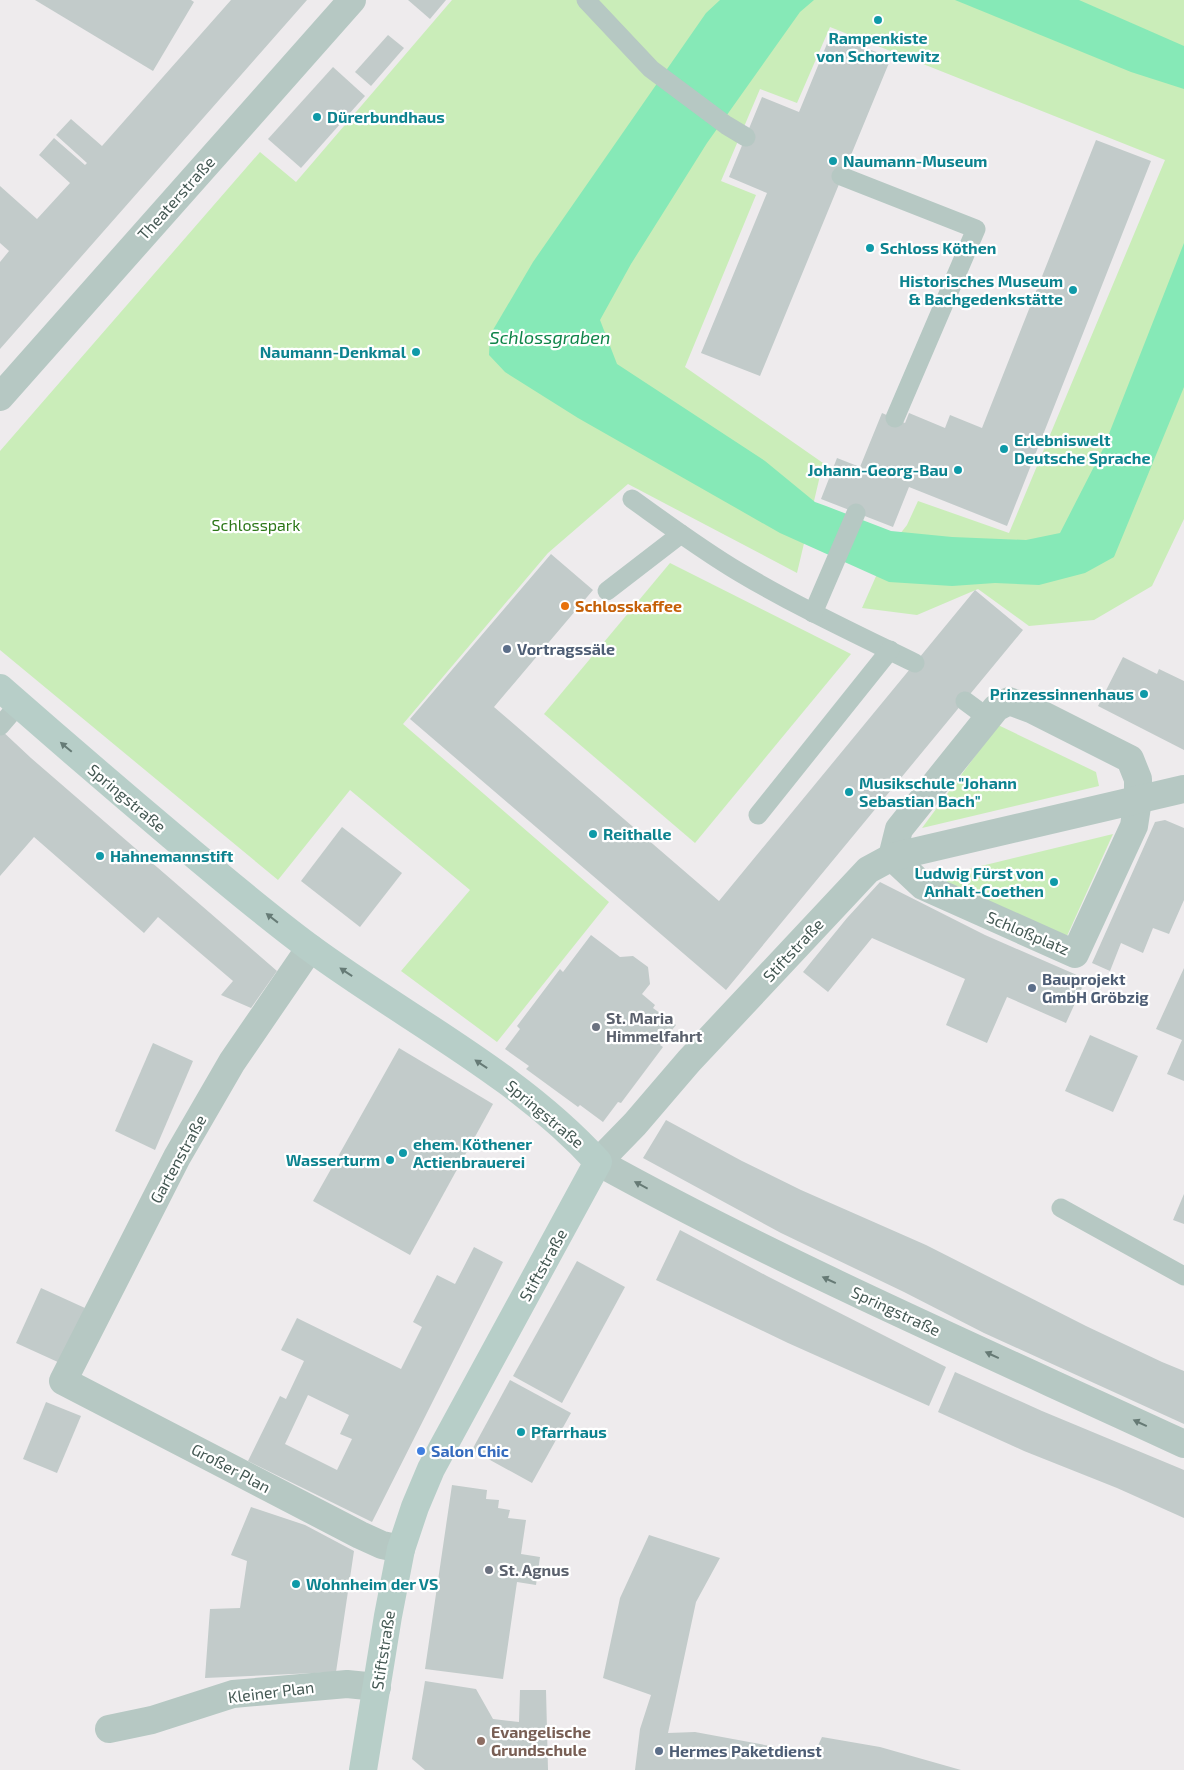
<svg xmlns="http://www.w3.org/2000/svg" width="1184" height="1770" viewBox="0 0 1184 1770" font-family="'Exo 2',sans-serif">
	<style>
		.green { fill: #caedb9 }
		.water { fill: #86e9b7 }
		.building { fill: #c2cbca; fill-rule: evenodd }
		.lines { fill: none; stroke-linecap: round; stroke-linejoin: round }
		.lane { stroke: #b6c8c3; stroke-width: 19 }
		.street { stroke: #b6c8c3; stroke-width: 28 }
		.secondary { stroke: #b7cec8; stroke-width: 28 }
		.oneway { fill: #667b76 }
		.oneway2 { fill: #667a75 }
		.culture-dot { fill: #0f9aa8; stroke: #fff; stroke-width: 2 }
		.food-dot { fill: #e8710a; stroke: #fff; stroke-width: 2 }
		.service-dot { fill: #5c6f8a; stroke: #fff; stroke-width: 2 }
		.worship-dot { fill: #6b7280; stroke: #fff; stroke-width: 2 }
		.shop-dot { fill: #3f7fe0; stroke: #fff; stroke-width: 2 }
		.education-dot { fill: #8d6e63; stroke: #fff; stroke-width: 2 }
		.labels { text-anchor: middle; stroke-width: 4.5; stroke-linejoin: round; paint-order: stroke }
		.culture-label { font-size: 16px; font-weight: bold; fill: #0d838f; stroke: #fff; text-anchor: start }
		.street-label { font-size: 16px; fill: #445853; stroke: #fff }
		.park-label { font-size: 16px; fill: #2c7718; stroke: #fff }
		.food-label { font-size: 16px; font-weight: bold; fill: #c56008; stroke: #fff; text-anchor: start }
		.service-label { font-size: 16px; font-weight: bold; fill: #4e5e75; stroke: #fff; text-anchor: start }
		.worship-label { font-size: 16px; font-weight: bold; fill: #5b616d; stroke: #fff; text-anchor: start }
		.shop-label { font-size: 16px; font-weight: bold; fill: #366cbe; stroke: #fff; text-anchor: start }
		.education-label { font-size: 16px; font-weight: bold; fill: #785e54; stroke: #fff; text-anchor: start }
		.water-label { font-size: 18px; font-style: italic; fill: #0f8449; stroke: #fff }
	</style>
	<rect width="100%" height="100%" fill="#eeebed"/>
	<g class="green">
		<polygon points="452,0 1184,0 1184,519 1152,586 1094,620 1029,626 978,589 917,615 862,608 888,549 907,525 918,501 1009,533 1165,160 830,27 797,103 760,89 721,181 756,195 685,367 823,463 797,573 628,484 548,553 403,724 609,902 497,1042 401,971 470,890 350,790 278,880 0,650 0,451 260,152 296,182"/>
		<polygon points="670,563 851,654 695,843 544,714"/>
		<polygon points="998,725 1096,772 1099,786 922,828"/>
		<polygon points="1113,834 1067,936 932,878"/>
	</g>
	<g class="water">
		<polygon points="720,0 814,0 800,12 707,143 631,264 600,320 617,364 765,461 815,502 826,506 891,531 952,537 1026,540 1060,533 1103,449 1184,243 1184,387 1114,557 1085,573 1039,585 995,583 952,586 889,582 780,533 578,418 505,372 489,355 490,335 533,262 706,13"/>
		<polygon points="955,0 1079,0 1184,46 1184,89 1131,72"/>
	</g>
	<g class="building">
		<polygon points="35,0 191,0 194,2 153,71"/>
		<polygon points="231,0 307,0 0,349 0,262 9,251 0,243 0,186 37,219 70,183 39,155 54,138 85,165 87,163 56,135 71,119 102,146"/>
		<polygon points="408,0 446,0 430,19"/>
		<polygon points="831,34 891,58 760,376 701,353 767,193 729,177 762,97 799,112"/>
		<polygon points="388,35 404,48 371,86 355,72"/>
		<polygon points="333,67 365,96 301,168 268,139"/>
		<polygon points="1096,140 1151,161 1007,526 909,487 893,527 821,499 837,458 860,467 882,413 905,423 909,413 945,428 950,415 982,428"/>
		<polygon points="551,554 593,590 494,707 719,901 975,590 1023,630 726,990 410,719"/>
		<polygon points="1123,657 1157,674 1159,669 1184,681 1184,750 1098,706"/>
		<polygon points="0,729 31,758 277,971 251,1008 221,995 233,981 158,917 144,933 34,837 0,876"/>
		<polygon points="1165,820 1184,828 1184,900 1169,934 1153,928 1143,953 1121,943 1110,971 1092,963 1155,822"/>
		<polygon points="342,827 402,873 360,927 301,881"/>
		<polygon points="880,882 985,935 1086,979 1066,1023 1007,997 987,1043 946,1025 965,979 872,938 828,992 803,972 847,918"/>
		<polygon points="591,935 620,957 633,956 648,967 650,984 642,994 655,1005 653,1008 676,1025 660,1045 663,1047 621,1103 618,1102 603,1122 580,1105 578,1107 526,1069 529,1066 505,1049 520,1029 517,1026 560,969 563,972"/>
		<polygon points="1184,968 1184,1081 1167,1074 1182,1040 1156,1029"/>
		<polygon points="1090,1035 1138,1056 1113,1112 1065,1091"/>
		<polygon points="153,1043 193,1061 155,1150 115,1131"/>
		<polygon points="399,1048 493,1104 410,1255 313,1201"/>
		<polygon points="666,1120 742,1161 801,1190 926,1245 1086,1326 1162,1362 1184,1371 1184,1424 984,1333 904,1292 781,1233 643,1158"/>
		<polygon points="1184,1194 1184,1224 1173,1220"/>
		<polygon points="680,1230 767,1276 946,1367 929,1406 788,1343 656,1280"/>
		<path d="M474,1247l29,15 -131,260 -124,-61 32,-65 6,3 18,-38 -23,-11 16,-32 104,51 21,-42 -9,-5 24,-47 18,9zM308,1395l41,20 -9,19 12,5 -15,31 -52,-26z"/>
		<polygon points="577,1261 625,1287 562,1403 513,1376"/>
		<polygon points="41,1288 85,1308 60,1363 16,1343"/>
		<polygon points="955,1372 1042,1411 1184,1470 1184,1518 1117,1488 1024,1451 938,1412"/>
		<polygon points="510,1380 571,1413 532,1483 472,1450"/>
		<polygon points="46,1402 81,1416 57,1473 23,1459"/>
		<polygon points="452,1485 487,1490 486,1499 499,1500 498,1508 510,1510 508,1518 526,1520 521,1554 540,1557 536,1585 517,1582 503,1679 425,1669"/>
		<polygon points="251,1507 305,1525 354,1551 336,1672 205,1678 210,1609 240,1608 247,1561 231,1555"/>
		<polygon points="649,1535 720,1558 696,1602 668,1733 695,1732 814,1754 822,1737 880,1747 961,1770 635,1770 640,1729 651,1695 603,1678 620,1598"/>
		<polygon points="425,1681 476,1689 493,1719 519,1722 520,1690 546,1690 548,1770 425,1770 412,1759"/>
	</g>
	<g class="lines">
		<g class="lane">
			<polyline points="586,0 651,69 726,125 746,137"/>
			<polyline points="841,176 976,229 895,418"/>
			<path d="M632,499c35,25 70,51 107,73 57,34 117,62 176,91"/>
			<polyline points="607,591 681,534"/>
			<polyline points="813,613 856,513"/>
			<polyline points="965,701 988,718"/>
			<polyline points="0,726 18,705"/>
			<polyline points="758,815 890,650"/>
			<polyline points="1061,1208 1184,1276"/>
		</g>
		<g class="street">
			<polyline points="0,397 352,0"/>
			<polygon points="1009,701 1033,710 1130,759 1138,779 1138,800 1134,826 1075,954 923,886 892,857 899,829 996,708"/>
			<path d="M1184,789l-292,68 -24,13 -179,191 -54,63 -37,38c190,105 390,191 586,282"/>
			<polyline points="310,948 232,1062 177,1157 63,1381 360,1535 382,1545 401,1549"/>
			<polyline points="109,1729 152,1720 233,1694 347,1684 377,1687"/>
		</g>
		<path class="secondary" d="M0,688c57,50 114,99 172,148 45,38 90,76 137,111 96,71 208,126 289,215l-167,307 -16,38 -14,42 -13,67 -25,154"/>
	</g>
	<defs><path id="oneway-solid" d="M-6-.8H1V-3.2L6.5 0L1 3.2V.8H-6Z" transform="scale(1.25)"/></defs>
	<g class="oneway">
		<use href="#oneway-solid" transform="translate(66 747) rotate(-140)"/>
		<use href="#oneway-solid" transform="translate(272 918) rotate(-142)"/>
		<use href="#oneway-solid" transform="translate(346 972) rotate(-146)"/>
		<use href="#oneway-solid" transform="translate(481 1064) rotate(-146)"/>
	</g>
	<g class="oneway2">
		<use href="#oneway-solid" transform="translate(641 1185) rotate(-152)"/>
		<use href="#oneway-solid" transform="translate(829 1280) rotate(-155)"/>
		<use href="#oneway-solid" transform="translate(992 1355) rotate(-155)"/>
		<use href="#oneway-solid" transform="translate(1140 1423) rotate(-155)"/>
	</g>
	<g class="culture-dot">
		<circle cx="878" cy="20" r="5"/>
		<circle cx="317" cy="117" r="5"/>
		<circle cx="833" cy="161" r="5"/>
		<circle cx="870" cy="248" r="5"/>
		<circle cx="1073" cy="290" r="5"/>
		<circle cx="416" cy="352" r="5"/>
		<circle cx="1004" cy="449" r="5"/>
		<circle cx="958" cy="470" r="5"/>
		<circle cx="1144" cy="694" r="5"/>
		<circle cx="849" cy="792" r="5"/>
		<circle cx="593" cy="834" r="5"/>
		<circle cx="100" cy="856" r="5"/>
		<circle cx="1054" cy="882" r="5"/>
		<circle cx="403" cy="1153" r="5"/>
		<circle cx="390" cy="1160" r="5"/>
		<circle cx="521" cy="1432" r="5"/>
		<circle cx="296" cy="1584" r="5"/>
	</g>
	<circle class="food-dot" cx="565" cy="606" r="5"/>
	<g class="service-dot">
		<circle cx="507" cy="649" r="5"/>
		<circle cx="1032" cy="988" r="5"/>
		<circle cx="659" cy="1751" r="5"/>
	</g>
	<g class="worship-dot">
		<circle cx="596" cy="1027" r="5"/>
		<circle cx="489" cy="1570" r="5"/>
	</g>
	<circle class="shop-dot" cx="421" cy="1451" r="5"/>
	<circle class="education-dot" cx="481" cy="1741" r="5"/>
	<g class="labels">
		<g class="culture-label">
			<text x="878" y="44" text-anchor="middle">Rampenkiste<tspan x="878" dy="18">von Schortewitz</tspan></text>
			<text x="327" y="123">Dürerbundhaus</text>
			<text x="843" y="167">Naumann-Museum</text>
			<text x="880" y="254">Schloss Köthen</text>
			<text x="1063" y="287" text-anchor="end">Historisches Museum<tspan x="1063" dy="18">&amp; Bachgedenkstätte</tspan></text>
			<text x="406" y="358" text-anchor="end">Naumann-Denkmal</text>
			<text x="1014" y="446">Erlebniswelt<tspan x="1014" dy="18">Deutsche Sprache</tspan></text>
			<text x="948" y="476" text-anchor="end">Johann-Georg-Bau</text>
			<text x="1134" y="700" text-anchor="end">Prinzessinnenhaus</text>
			<text x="859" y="789">Musikschule "Johann<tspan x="859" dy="18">Sebastian Bach"</tspan></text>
			<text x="603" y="840">Reithalle</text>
			<text x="110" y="862">Hahnemannstift</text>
			<text x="1044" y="879" text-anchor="end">Ludwig Fürst von<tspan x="1044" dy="18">Anhalt-Coethen</tspan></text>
			<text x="413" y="1150">ehem. Köthener<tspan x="413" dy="18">Actienbrauerei</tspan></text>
			<text x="380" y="1166" text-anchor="end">Wasserturm</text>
			<text x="531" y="1438">Pfarrhaus</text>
			<text x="306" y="1590">Wohnheim der VS</text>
		</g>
		<g class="street-label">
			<text transform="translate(176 198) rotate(-48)" y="6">Theaterstraße</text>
			<text transform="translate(127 798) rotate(40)" y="6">Springstraße</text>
			<text transform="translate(1028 933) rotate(23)" y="6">Schloßplatz</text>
			<text transform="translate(793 950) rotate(-47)" y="6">Stiftstraße</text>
			<text transform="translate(545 1114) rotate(40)" y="6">Springstraße</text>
			<text transform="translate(178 1159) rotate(-61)" y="6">Gartenstraße</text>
			<text transform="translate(543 1265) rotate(-61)" y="6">Stiftstraße</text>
			<text transform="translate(896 1311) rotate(25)" y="6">Springstraße</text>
			<text transform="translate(231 1468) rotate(28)" y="6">Großer Plan</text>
			<text transform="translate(383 1650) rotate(-81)" y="6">Stiftstraße</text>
			<text transform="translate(271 1692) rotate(-7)" y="6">Kleiner Plan</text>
		</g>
		<g class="park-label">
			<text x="256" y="531">Schlosspark</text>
		</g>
		<g class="food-label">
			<text x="575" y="612">Schlosskaffee</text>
		</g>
		<g class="service-label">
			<text x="517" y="655">Vortragssäle</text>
			<text x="1042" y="985">Bauprojekt<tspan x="1042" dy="18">GmbH Gröbzig</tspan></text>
			<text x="669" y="1757">Hermes Paketdienst</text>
		</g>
		<g class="worship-label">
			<text x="606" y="1024">St. Maria<tspan x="606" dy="18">Himmelfahrt</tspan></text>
			<text x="499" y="1576">St. Agnus</text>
		</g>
		<g class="shop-label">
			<text x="431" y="1457">Salon Chic</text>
		</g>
		<g class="education-label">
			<text x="491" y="1738">Evangelische<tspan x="491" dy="18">Grundschule</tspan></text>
		</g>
		<g class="water-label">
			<text x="550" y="344">Schlossgraben</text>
		</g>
	</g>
</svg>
